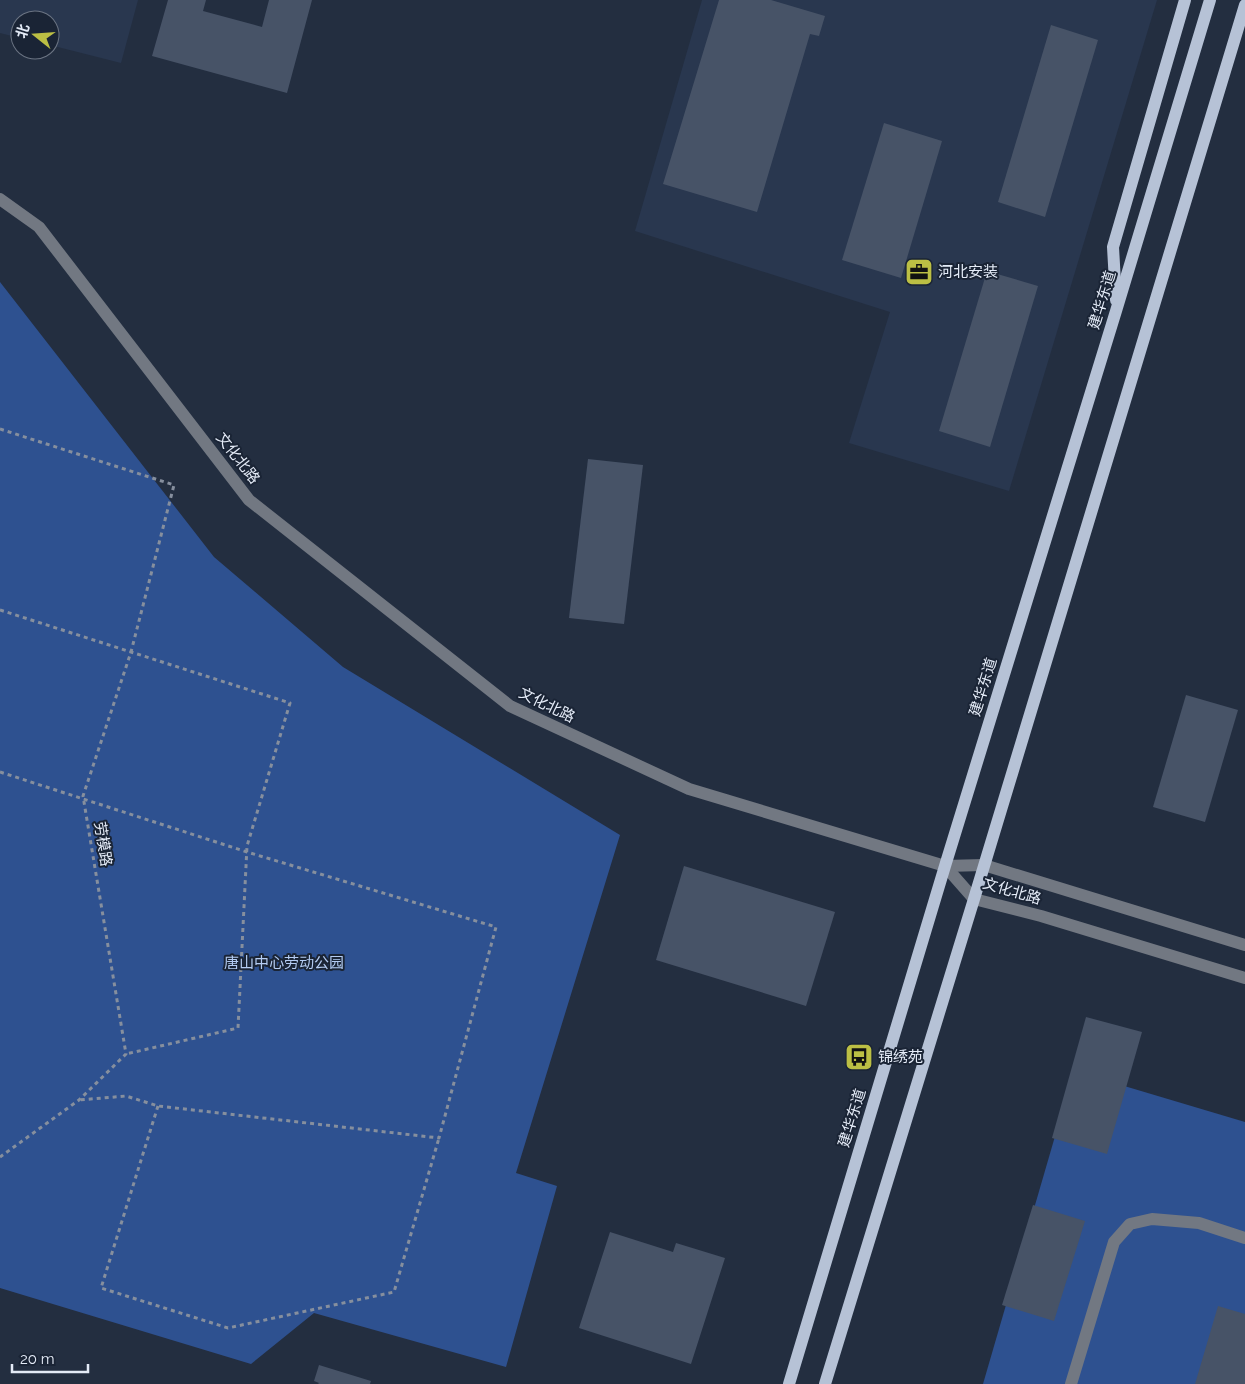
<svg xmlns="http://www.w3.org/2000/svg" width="1245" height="1384" viewBox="0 0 1245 1384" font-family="Raleway,'Noto Sans SC',sans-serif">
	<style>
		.built { fill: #29374f }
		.green { fill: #2e5190 }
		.building { fill: #475367 }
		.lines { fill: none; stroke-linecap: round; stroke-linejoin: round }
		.path { stroke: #868f9e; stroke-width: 3; stroke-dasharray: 4 4; stroke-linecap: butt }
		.minor { stroke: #727882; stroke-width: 12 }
		.major { stroke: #b6c2d6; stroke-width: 12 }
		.labels { text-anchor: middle; stroke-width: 4; stroke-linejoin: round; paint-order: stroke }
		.poi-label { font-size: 15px; fill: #e4ebf7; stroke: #1a2435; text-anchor: start }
		.street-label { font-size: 15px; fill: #e4ebf7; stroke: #1a2435 }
		.park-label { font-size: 15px; fill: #b4ccf3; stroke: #1a2435 }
	</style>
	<rect width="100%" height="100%" fill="#232e40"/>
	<g class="built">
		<polygon points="0,0 138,0 121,63 50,45 50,20 20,20 20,38 0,33"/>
		<polygon points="702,0 1157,0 1009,491 849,443 890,312 635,231"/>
	</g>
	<g class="green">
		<polygon points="0,282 214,557 343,667 620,835 516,1173 557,1186 506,1367 314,1313 251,1364 0,1288"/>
		<polygon points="1074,1071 1245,1122 1245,1384 983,1384"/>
	</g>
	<g class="building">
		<polygon points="168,0 206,0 203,11 262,27 269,0 312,0 287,93 152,56"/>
		<polygon points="719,0 771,0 825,16 819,36 810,34 757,212 663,184"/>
		<polygon points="1051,25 1098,40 1045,217 998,202"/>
		<polygon points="884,123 942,141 901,278 842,260"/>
		<polygon points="987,271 1038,286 990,447 939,431"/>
		<polygon points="588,459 643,465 624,624 569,618"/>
		<polygon points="1186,695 1238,710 1205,822 1153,807"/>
		<polygon points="684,866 835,912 806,1006 656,960"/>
		<polygon points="1086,1017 1142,1032 1107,1154 1052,1138"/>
		<polygon points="1033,1205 1085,1221 1054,1321 1002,1305"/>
		<polygon points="610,1232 673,1252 676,1243 725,1258 691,1364 579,1328"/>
		<polygon points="1218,1306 1245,1314 1245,1384 1195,1384"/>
		<polygon points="319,1365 371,1381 370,1384 318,1384 319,1383 314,1381"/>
	</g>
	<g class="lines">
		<g class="path">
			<polyline points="0,429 174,485 131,652 83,796 126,1054 79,1100 0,1157"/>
			<polyline points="0,610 290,703 247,846 238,1028 126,1054"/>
			<polyline points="0,772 247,852 496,927 439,1138 158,1106 126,1096 79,1100"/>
			<polyline points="158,1106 101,1288 228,1328 394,1292 439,1138"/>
		</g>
		<g class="minor">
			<polyline points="0,199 39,227 249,500 510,706 689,789 945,866 974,899 1041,916 1245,978"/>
			<polyline points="945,866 984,865 1245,945"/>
			<polyline points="1071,1384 1114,1242 1130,1224 1152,1219 1199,1223 1245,1238"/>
		</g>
		<g class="major">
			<polyline points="1116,300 1113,247 1185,0"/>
			<polyline points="789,1384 945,866 1116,311 1210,0"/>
			<polyline points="825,1384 974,899 1245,5"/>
		</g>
	</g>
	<defs>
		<symbol id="office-square" viewBox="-11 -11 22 22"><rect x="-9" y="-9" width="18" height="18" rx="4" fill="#bcbf44" stroke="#1a2435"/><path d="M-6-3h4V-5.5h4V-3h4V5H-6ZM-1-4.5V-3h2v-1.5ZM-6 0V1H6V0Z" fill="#111"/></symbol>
		<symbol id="bus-square" viewBox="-11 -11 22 22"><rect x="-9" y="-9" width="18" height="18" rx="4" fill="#bcbf44" stroke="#1a2435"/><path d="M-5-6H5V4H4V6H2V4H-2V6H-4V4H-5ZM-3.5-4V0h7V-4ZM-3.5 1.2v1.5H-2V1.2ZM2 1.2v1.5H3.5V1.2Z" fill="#111"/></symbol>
	</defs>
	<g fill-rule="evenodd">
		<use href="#office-square" x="903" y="256" width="32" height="32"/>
		<use href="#bus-square" x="843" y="1041" width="32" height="32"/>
	</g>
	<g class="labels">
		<g class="poi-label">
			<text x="938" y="277">河北安装</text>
			<text x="878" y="1062">锦绣苑</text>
		</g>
		<g class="street-label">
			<text transform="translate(1102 300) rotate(-73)" y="5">建华东道</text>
			<text transform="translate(238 458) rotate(52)" y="5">文化北路</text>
			<text transform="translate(983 687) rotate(-73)" y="5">建华东道</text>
			<text transform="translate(547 705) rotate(26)" y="5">文化北路</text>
			<text transform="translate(103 844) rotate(81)" y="5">劳模路</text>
			<text transform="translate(1012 891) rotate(16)" y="5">文化北路</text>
			<text transform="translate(852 1118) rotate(-73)" y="5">建华东道</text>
		</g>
		<g class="park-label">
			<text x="284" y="968">唐山中心劳动公园</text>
		</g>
	</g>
	<g transform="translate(35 35) rotate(287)"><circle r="24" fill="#1a2435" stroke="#6b7483"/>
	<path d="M0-4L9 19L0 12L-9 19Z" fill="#bcbf44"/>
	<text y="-8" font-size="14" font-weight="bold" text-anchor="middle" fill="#e4ebf7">北</text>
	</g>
	<path d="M12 1364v8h76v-8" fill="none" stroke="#e4ebf7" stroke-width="2.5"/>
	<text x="20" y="1364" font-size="15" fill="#e4ebf7" stroke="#1a2435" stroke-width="4" paint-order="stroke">20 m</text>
</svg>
